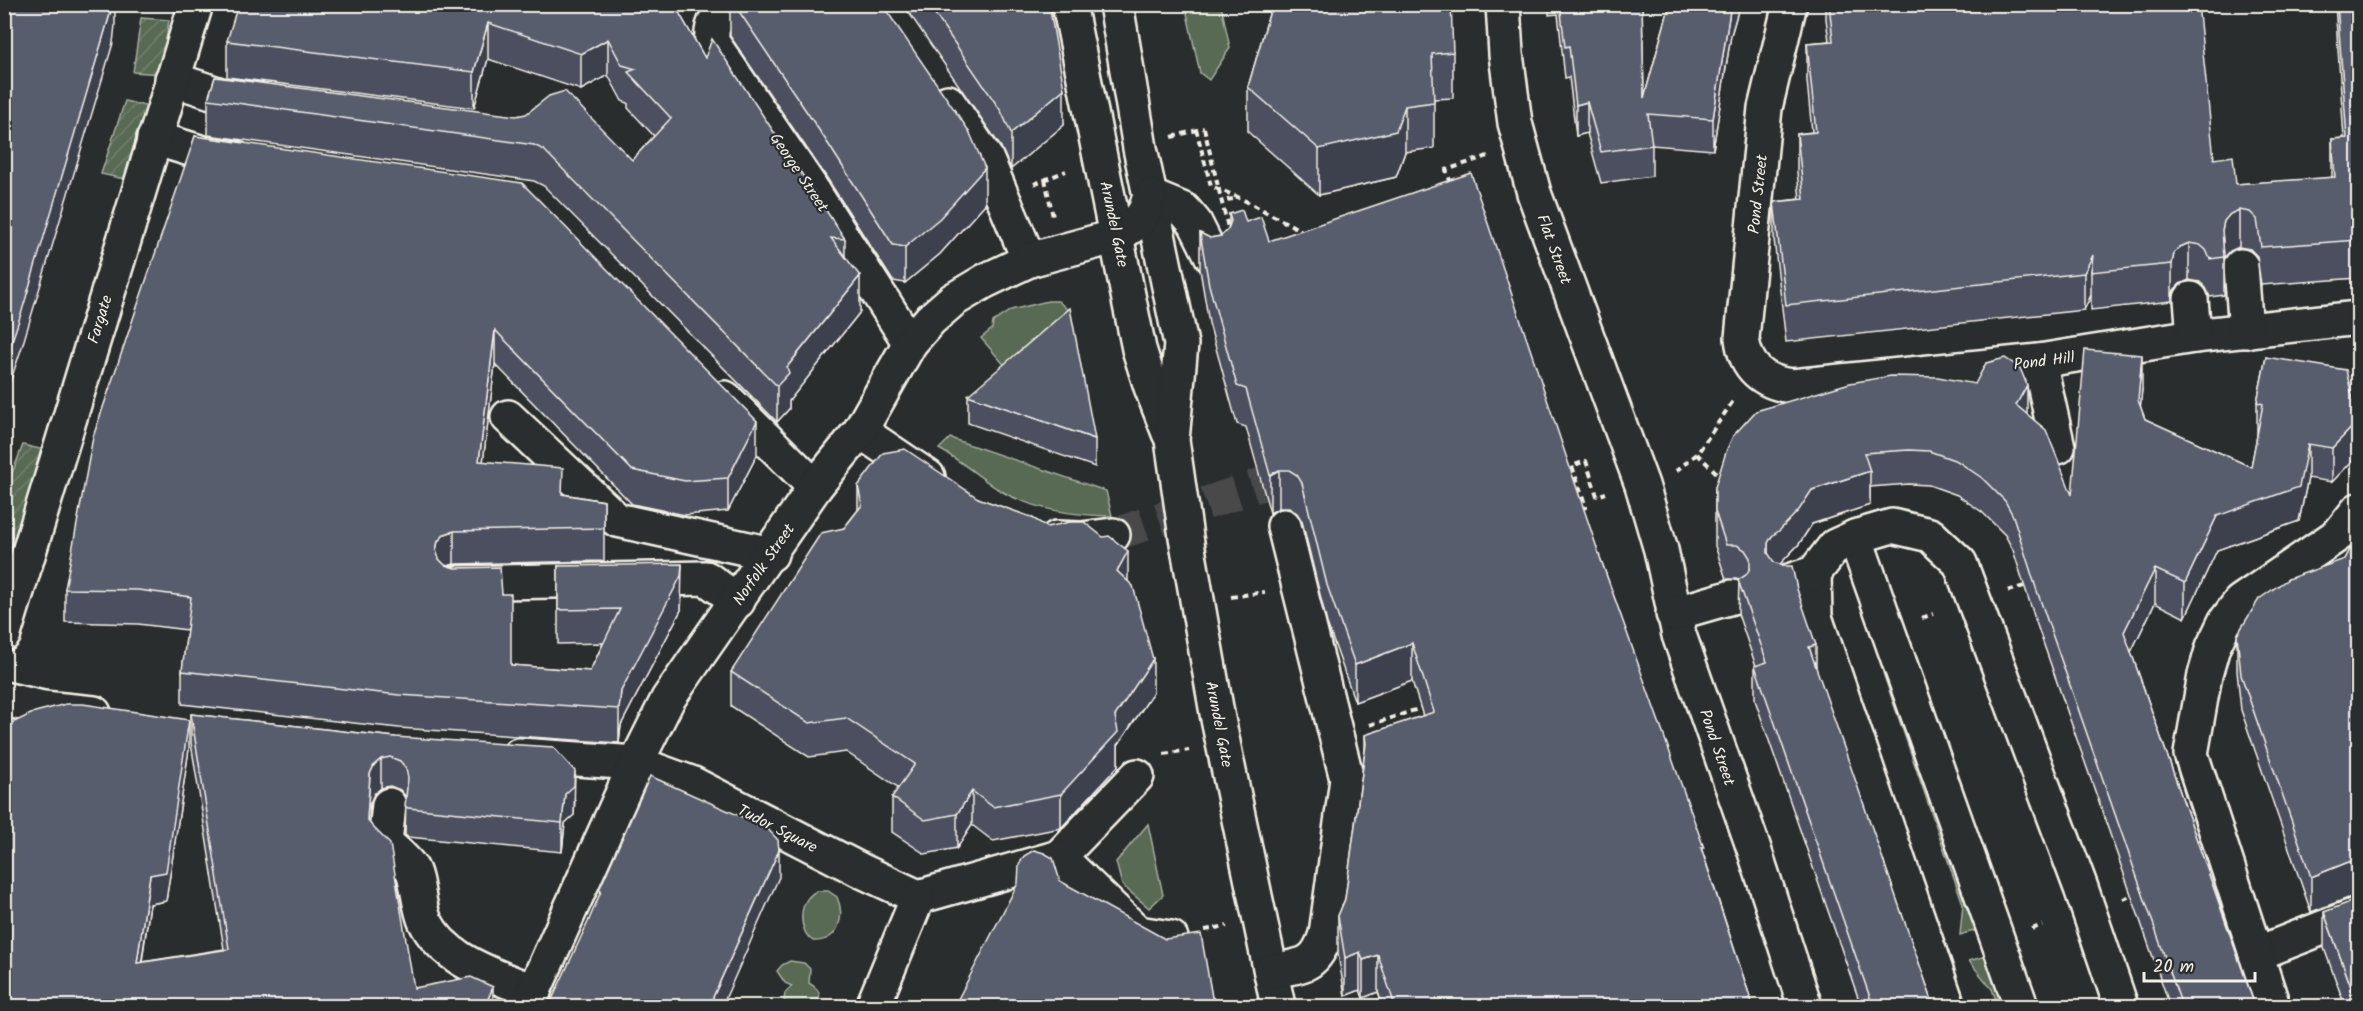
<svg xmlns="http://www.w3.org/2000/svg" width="2363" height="1011" viewBox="0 0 2363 1011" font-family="Kalam,sans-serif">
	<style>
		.grass { fill: #596a53; stroke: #a6ae9e; stroke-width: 1.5 }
		.garden { fill: url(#garden-furrows); stroke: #a6ae9e; stroke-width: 1.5 }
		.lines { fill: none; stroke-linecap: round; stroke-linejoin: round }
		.minor-tunnel { stroke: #484a4a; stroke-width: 33; stroke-dasharray: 33 16; stroke-linecap: butt }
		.minor-casing { stroke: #f4f1e8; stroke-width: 38 }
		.path { stroke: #f4f1e8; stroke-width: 4; stroke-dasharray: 6 4.5; stroke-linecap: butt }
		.minor { stroke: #2a2d2e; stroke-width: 33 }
		.path-bridge { stroke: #f4f1e8; stroke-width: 4; stroke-dasharray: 6 4.5; stroke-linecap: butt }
		.wall { fill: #4c505f; stroke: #f4f1e8; stroke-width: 1.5 }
		.shaded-wall { fill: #3e414d; stroke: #f4f1e8; stroke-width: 1.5 }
		.building { fill: #585d6e; stroke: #f4f1e8; stroke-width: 1.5 }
		.labels { text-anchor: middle; stroke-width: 4.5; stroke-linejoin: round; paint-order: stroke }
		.street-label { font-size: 16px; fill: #f4f1e8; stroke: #2a2d2e }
	</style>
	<defs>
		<pattern id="garden-furrows" width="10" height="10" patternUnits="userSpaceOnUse" patternTransform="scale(1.5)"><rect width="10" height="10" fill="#596a53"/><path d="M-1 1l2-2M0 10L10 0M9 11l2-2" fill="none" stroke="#71806c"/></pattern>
	</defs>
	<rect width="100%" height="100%" fill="#2a2d2e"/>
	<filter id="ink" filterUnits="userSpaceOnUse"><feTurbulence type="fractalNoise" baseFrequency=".0167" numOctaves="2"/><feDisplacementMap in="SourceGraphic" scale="12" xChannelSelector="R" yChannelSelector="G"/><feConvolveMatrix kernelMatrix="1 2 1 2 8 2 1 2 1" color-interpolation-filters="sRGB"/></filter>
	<g filter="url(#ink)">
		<g class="grass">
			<polygon points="1208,5 1221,5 1230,48 1209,80 1200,73 1186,9"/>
			<polygon points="1048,301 1058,301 1068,310 1007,368 981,338 992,329 993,322 1011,310"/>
			<path d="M950,438l156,53 6,25c-40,-1 -81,-6 -116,-28 -19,-13 -36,-28 -57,-39z"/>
			<polygon points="1891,670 1981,929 1960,935 1963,904 1883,673"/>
			<polygon points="1148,824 1163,895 1149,908 1122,885 1116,862"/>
			<path d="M817,891h11l9,6c9,21 1,45 -24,44 -16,-11 -15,-42 4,-50z"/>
			<polygon points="1990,955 2008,1006 1998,1006 1992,989 1969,961"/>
			<path d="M790,961l14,2 6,6 -1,14c11,7 14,12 6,23h-28l-3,-6 1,-7 7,-7 -7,-3 -8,-12 5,-6z"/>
		</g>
		<g class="garden">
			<polygon points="141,18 169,20 161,74 133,72"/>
			<polygon points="125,101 149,107 129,180 101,174"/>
			<polygon points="23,445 48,451 18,539 5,534 4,494"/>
		</g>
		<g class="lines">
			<polyline class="minor-tunnel" points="1113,535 1271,481"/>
			<defs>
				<g id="minor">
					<path d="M733,4c-15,10 -23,19 -21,38l97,143 101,158"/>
					<polyline points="1069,4 1139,349 1151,387 1169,433"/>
					<polyline points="1116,4 1140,148 1181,344 1172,440 1186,537 1218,719 1278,1006"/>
					<polyline points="1503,4 1506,54 1515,123 1534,193 1642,485 1661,550 1679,635 1754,849 1805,1006"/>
					<path d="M1790,4l-25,104 -23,230c3,29 21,45 50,48l247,-25 155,-25 164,-18"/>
					<polyline points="172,79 221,95 255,99"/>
					<polyline points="948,102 986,158 1029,260"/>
					<polyline points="154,138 203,153 235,158"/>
					<polyline points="1150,196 1184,210 1195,223 1212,257"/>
					<polyline points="2241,266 2246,331"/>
					<polyline points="2191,299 2194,336"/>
					<polyline points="2039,361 2058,447"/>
					<polyline points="725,398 815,487"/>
					<polyline points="508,417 617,520 771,554"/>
					<polyline points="860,431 928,477"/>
					<polyline points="1855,537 2021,1006"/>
					<polyline points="1057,538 1081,539 1113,535"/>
					<polyline points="1814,573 1815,617 1948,1006"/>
					<polyline points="1786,582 1814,573 1835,546 1855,537 1892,526 1930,535 1960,563 2081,888 2121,1006"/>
					<polyline points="457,583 706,578 738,601"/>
					<polyline points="1673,614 1732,597"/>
					<polyline points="4,634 196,4"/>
					<polyline points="4,699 43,708 94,713"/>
					<polyline points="519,755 636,763 691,783 862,871 918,897 1059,857 1137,776"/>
					<path d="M389,805l-4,37c8,8 19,16 26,26 7,10 7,38 14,53 20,41 70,54 109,71"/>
					<polyline points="1059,857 1138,933 1171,938"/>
					<polyline points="2256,954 2358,914"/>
					<path d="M1271,971c31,-6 44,-3 55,-37l21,-155 -63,-253"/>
					<polyline points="527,1006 636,763 668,699 815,487 860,431 910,343 930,320 953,300 985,281 1029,260 1117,236 1137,223 1145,211 1150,196"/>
					<polyline points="873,1006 918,897"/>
					<polyline points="2273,1006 2191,754 2205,675 2213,647 2225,622 2240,602 2339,534 2358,510"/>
				</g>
			</defs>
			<use href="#minor" class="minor-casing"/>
			<g class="path">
				<polyline points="1151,7 1162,4"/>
				<polyline points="1196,129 1211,186 1240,198 1304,232"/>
				<polyline points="1172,137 1204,128"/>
				<polyline points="1045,179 1053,217"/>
				<polyline points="1451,183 1446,170 1488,156"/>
				<polyline points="1034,184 1066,171"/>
				<polyline points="1227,200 1239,198"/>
				<polyline points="1697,454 1722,478"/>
				<polyline points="1676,471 1697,454 1735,398"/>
				<polyline points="1581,509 1586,507 1572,466 1586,461 1597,496 1606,493"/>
				<polyline points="2008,591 2024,586"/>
				<polyline points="1231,597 1265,592"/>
				<polyline points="1922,618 1933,614"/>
				<polyline points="1370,725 1421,708"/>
				<polyline points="1164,754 1189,750"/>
				<polyline points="2123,899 2131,896"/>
				<polyline points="2032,929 2042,925"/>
				<polyline points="1205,930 1227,926"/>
			</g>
			<use href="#minor" class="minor"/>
			<polyline class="path-bridge" points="1204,128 1229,232"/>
		</g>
		<g class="wall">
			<polygon points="674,4 705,58 845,239 845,256 860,312 789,401 789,409 777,422 544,186 534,181 208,135 208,99 215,77 632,160 654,136 628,108 628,103 622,101 608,75 581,90 488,59 474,108 227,77 227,41"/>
			<polygon points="730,4 882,4 985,204 940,254 905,283 893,281 825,175 730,36"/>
			<polygon points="903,4 1049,4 1064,125 1011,169 1001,147"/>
			<polygon points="1272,4 1453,52 1453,98 1434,99 1434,148 1405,152 1396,177 1319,195 1248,132 1248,87"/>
			<polygon points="1549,4 1642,4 1644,98 1670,4 1740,4 1731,35 1713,150 1652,145 1652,176 1601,183 1587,133 1576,136 1569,77 1565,78 1558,14 1549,15"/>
			<polygon points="1826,4 2078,4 2079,9 2214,159 2236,184 2332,178 2332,139 2344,138 2335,4 2358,4 2358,278 2261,285 2257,256 2250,249 2239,247 2230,251 2224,258 2224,295 2210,297 2206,288 2200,282 2189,280 2180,284 2174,290 2172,301 2091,310 2091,295 2084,310 1786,342 1774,239 1774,202 1800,199 1797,172 1797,134 1812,132 1807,81 1807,43 1829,41 1826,19"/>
			<polygon points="195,136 757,455 728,511 685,515 632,504 495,364 483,462 563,494 604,501 604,561 454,564 448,566 502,594 511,665 590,671 603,643 558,644 558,566 682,597 681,610 621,725 619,743 399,728 182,704 182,671 187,630 138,624 65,622 65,589"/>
			<polygon points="1229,214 1246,222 1269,241 1601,560 1704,856 1753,1006 1383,1006 1378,992 1363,998 1360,990 1345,996 1338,954 1338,916 1345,899 1365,750 1365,735 1423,716 1412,681 1355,702 1327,623 1302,521 1297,513 1289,508 1279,508 1270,513 1246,427 1237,424 1209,323 1200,270 1200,233 1210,238 1221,236 1228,229 1229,225"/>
			<polygon points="2266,357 2358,455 2332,482 2308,478 2299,521 2217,550 2185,618 2155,603 2131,652 2255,1006 2170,1006 2036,622 2013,550 2005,535 1982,512 1957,495 1929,485 1909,484 1870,487 1870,505 1812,524 1799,544 1779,565 1934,1006 1861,1006 1755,700 1755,666 1756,666 1738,614 1739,580 1737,579 1726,579 1715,546 1715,487 2027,414 2072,495 2142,389 2140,406 2145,419 2251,467 2257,436 2257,402"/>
			<polygon points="968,395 1095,439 1095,467 968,423"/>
			<polygon points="858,486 978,498 1128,581 1153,693 1118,745 1118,766 1061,828 993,841 972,825 957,848 925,854 892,832 892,797 899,788 846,752 809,757 731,706 731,672 858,510"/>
			<polygon points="2358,536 2358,896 2351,897 2311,912 2241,710 2237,671 2237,635 2345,559"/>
			<polygon points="191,714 395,737 575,800 574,815 565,823 562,852 408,837 405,835 406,797 400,790 390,786 381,788 374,794 370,803 369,822 414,988 493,1006 4,1006 189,749 166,901 150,904 142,962 224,949 191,743"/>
			<polygon points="1060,881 1212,997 1223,1006 958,1006 958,999"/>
			<polygon points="2324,912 2358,1006 2345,1006 2324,948"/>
		</g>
		<g class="shaded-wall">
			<polygon points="113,4 115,4 115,25 113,43 22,347 4,400 4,365"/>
			<polygon points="1731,4 1740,4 1731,35 1713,150 1713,119"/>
			<polygon points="488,23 488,59 474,108 474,72"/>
			<polygon points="608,39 608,75 581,90 581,54"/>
			<polygon points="1064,89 1064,125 1011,169 1011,133"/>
			<polygon points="1587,102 1587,133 1576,136 1576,105"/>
			<polygon points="1405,106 1405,152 1396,177 1319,195 1319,149"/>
			<polygon points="985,168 985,204 940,254 905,283 905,247"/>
			<polygon points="2239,210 2239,247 2230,251 2224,258 2222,230 2224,221 2230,214"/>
			<polygon points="2189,243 2189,280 2180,284 2174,290 2172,301 2172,264 2174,253 2180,247"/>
			<polygon points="2093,255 2091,272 2091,295 2084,310 2084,273"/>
			<polygon points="860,276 860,312 789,401 789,409 777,422 777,386 787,367"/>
			<polygon points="495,330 495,364 479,495 479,461"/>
			<polygon points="2142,355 2142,389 2138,434 2138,400"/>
			<polygon points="2027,385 2027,419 2016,405"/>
			<polygon points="757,421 757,455 728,511 728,478"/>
			<polygon points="2358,421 2358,455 2332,482 2332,448"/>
			<polygon points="2308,444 2308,478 2299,521 2217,550 2185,618 2185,583 2217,516"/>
			<polygon points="1279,470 1279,508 1270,513 1270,475"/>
			<polygon points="1870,471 1870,505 1812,524 1799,544 1780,564 1772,570 1768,577 1768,543 1772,536 1812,490"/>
			<polygon points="454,531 454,564 445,567 438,574 436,550 438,541 445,534"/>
			<polygon points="1128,551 1128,586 1117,571"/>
			<polygon points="682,564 681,610 621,725 619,743 619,709 621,691"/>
			<polygon points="2155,569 2155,603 2124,666 2124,632"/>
			<polygon points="1412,643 1412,681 1355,702 1355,665"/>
			<polygon points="1816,645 1816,679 1809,647"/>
			<polygon points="1153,659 1153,693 1118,745 1118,766 1061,828 1061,794"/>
			<polygon points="189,720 189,749 166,901 150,904 137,992 137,963 150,875"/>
			<polygon points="381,759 381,788 374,794 370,803 367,848 367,819 370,774 374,765"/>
			<polygon points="575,771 574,815 565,823 562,852 562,823 565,794"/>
			<polygon points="972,791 972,825 957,848 957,814"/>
			<polygon points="779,850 779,877 722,1006 709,1006"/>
			<polygon points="2351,861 2351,897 2311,912 2311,877"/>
			<polygon points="1360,952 1360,990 1345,996 1345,958"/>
			<polygon points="1378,955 1378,992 1363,998 1363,960"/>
			<polygon points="493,987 493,1006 485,1006"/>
		</g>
		<g class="building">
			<polygon points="4,4 113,4 22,311 4,365"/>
			<polygon points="238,4 674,4 705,58 712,39 845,239 831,238 860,276 787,367 789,373 777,386 544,150 534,145 208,99 215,77 516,116 526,114 549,96 565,91 632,160 671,118 628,72 636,69 622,65 608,39 581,54 488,23 474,72 227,41"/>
			<polygon points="734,4 882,4 969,131 985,168 940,218 905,247 893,245 825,139"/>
			<polygon points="928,4 1049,4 1064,89 1011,133 1001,111"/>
			<polygon points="1272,4 1451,4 1453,52 1432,54 1434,102 1405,106 1396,131 1319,149 1248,87"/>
			<polygon points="1560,4 1642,4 1644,98 1670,4 1731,4 1713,119 1648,114 1652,145 1601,152 1587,102 1576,105 1569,46 1565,47"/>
			<polygon points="1829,4 2078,4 2079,9 2119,4 2198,4 2214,159 2233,156 2236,184 2335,177 2332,139 2347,138 2337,4 2358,4 2358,240 2261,247 2257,219 2250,212 2239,210 2230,214 2224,221 2222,230 2224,257 2210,259 2206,250 2200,245 2189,243 2180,247 2174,253 2172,264 2091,272 2093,255 2084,273 1786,305 1774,202 1804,199 1797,134 1816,132 1807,43 1833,41"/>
			<polygon points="195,136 522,183 757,421 728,478 685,481 632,470 495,330 479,461 563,468 562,494 604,501 604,528 454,531 445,534 438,541 436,550 439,559 445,565 455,568 500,567 502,594 511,594 511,665 590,671 620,609 558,610 558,566 682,564 681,576 621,691 619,709 399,695 182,671 191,597 138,590 65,589 93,437"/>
			<polygon points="1471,173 1601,560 1704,848 1701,848 1753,1006 1395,1006 1378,955 1363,960 1360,952 1345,958 1338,916 1345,899 1366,744 1365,735 1434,712 1412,643 1355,665 1327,585 1302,483 1297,475 1289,470 1279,470 1270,475 1246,389 1237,386 1209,285 1200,233 1210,238 1221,236 1228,229 1231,221 1229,214 1242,210 1246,222 1261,217 1269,241"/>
			<polygon points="1070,308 1095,439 968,395"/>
			<polygon points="2085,350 2142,355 2138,400 2145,419 2251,467 2263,404 2257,402 2266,357 2346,370 2358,421 2332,448 2308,444 2299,487 2217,516 2185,583 2155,569 2124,632 2255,1006 2182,1006 2036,588 2013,516 2005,501 1982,478 1957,461 1929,451 1909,450 1864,453 1870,471 1812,490 1799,510 1780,530 1772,536 1768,543 1768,553 1774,562 1783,566 1792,566 1797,589 1816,645 1809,647 1934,1006 1873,1006 1755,666 1767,662 1738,580 1746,575 1750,568 1750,558 1745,550 1737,545 1726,545 1715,511 1715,487 1727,449 1733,436 1756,411 1850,383 1891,376 1938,377 1975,384 1986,363 2005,358 2020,368 2027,385 2016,405 2046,430 2072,495"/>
			<polygon points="905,449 978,498 1031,517 1047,527 1070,522 1084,522 1103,537 1109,536 1128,551 1117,571 1133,586 1153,659 1115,716 1118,732 1061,794 993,807 972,791 957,814 925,820 892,797 915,764 846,718 809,723 731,672 821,533 844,528 862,505 858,486 883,453"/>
			<polygon points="2358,536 2358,860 2351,861 2311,877 2241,675 2237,635 2259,599 2288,579 2345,559"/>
			<polygon points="66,704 83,704 189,720 166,872 150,875 137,963 229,949 191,714 395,737 553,747 575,771 574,786 565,794 562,823 408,808 405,806 408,778 406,768 400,761 390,757 381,759 374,765 370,774 367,819 372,826 390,844 414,988 471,977 493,987 485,1006 4,1006 4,731 12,723 35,712"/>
			<polygon points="650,776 767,828 778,840 779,850 709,1006 549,1006 588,922 601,891 599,890"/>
			<polygon points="1034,850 1044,853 1053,858 1060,881 1165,939 1201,934 1212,997 1223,1006 960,1006 963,1001 958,999 1018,883 1019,865 1024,856"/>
			<polygon points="2358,899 2358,1006 2324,912"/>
		</g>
	</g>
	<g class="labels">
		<g class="street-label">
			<text transform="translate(800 172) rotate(56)" y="6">George Street</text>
			<text transform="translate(1757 194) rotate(-84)" y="6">Pond Street</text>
			<text transform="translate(1115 224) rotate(78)" y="6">Arundel Gate</text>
			<text transform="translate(1555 249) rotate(70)" y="6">Flat Street</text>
			<text transform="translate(99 319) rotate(-73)" y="6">Fargate</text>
			<text transform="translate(2044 360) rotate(-7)" y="6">Pond Hill</text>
			<text transform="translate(763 564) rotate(-55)" y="6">Norfolk Street</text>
			<text transform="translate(1220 724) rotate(79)" y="6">Arundel Gate</text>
			<text transform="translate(1718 747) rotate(71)" y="6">Pond Street</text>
			<text transform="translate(778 828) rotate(27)" y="6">Tudor Square</text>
		</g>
	</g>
	<rect width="2363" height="1011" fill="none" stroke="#2a2d2e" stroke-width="24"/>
	<rect x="12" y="12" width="2339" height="987" fill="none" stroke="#f4f1e8" stroke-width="2" filter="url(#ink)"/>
	<path d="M2144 972v9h111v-9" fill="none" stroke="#f4f1e8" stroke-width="3"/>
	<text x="2153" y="972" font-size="18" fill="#f4f1e8" stroke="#2a2d2e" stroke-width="4.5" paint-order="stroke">20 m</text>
</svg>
